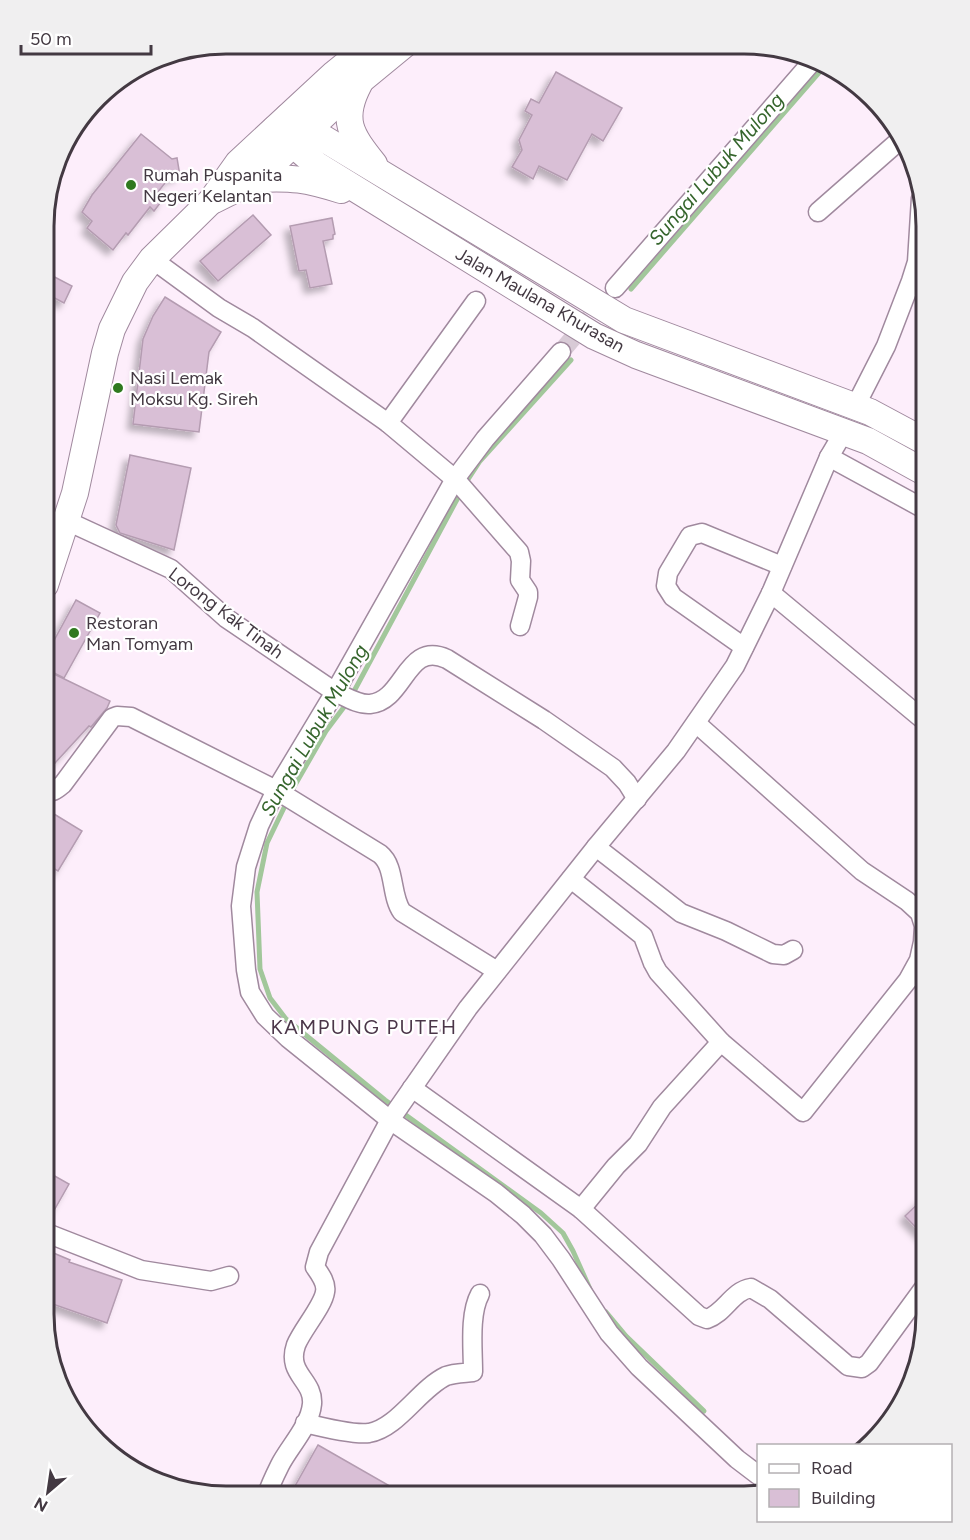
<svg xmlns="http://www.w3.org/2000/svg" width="970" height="1540" viewBox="0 0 970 1540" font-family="Figtree,sans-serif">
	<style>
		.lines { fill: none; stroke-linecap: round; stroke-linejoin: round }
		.stream { stroke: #a2c79b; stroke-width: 5 }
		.building { fill: #d9bfd6; stroke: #b49cb1; stroke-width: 1.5; filter: url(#shadow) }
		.street-tunnel { stroke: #d8cad6; stroke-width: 18; stroke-dasharray: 18 9; stroke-linecap: butt }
		.street-casing { stroke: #a0899e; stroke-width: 21 }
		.secondary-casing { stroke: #a0899e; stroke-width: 28 }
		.street { stroke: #fff; stroke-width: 18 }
		.secondary { stroke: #fff; stroke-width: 26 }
		.poi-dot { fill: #2f791f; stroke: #fff; stroke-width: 2 }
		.labels { text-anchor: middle; stroke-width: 4.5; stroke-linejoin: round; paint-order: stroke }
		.poi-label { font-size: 18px; fill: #433942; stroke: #fff; text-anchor: start }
		.street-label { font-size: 18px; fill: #433942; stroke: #fff }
		.water-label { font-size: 20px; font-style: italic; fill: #35652c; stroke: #fff }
		.neighbourhood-label { font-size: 20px; letter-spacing: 1.5px; fill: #4b3649; stroke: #fff }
		.rim { fill: none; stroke: #433942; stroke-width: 3 }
	</style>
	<defs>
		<filter id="shadow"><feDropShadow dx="-5.5" dy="5.5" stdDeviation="3" flood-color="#0004"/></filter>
	</defs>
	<rect width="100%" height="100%" fill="#fdeefb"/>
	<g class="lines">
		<g class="stream">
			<polyline points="631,289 823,68"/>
			<polyline points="465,484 480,461 571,360"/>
			<polyline points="352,695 461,492"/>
			<polyline points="347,703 326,731 295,785 267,843 257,892 260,969 270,998 286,1019 385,1100 541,1213 563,1233 573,1251 590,1289"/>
			<polyline points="606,1312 626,1336 704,1411"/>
		</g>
	</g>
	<g class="building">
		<polygon points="556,72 622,108 603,141 592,134 567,180 539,166 533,179 512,167 522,150 519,140 532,115 525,111 531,99 539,103"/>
		<polygon points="141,134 172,159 177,158 180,176 169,178 157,193 164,198 154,211 150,207 128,235 126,233 113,250 87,228 92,221 82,212 92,195"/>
		<polygon points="253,215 271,235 218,281 200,261"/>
		<polygon points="332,218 335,234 333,235 333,239 323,241 332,284 310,288 306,270 299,271 290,226"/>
		<polygon points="45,272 72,286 64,303 45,293"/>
		<polygon points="165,297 221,332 209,352 199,432 133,424 143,339 153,316"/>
		<polygon points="130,455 191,468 174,550 120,533 116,525"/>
		<polygon points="76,600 100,613 64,678 44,668 44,659"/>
		<polygon points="54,674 110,701 107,708 91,727 89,726 44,775 44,694"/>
		<polygon points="54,814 82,831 58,871 44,863 44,830"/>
		<polygon points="44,1170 69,1184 48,1221 44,1221"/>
		<polygon points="926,1196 926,1238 905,1216"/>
		<polygon points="44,1249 70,1260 69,1262 122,1280 107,1323 44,1301"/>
		<polygon points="318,1445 388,1485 382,1495 290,1495"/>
	</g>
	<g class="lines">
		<polyline class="street-tunnel" points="561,352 615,288"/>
		<defs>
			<g id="street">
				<polyline points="818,212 900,140"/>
				<polyline points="152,259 219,308 253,328 388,423 456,480 519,552 521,561 520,580 528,592 528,597 520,626"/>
				<polyline points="615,288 811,63"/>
				<polyline points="561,352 485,439 455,479 335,692 276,790 259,826 246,867 241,906 246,970 250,992 265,1016 288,1038 390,1120 496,1193 523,1215 543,1235 561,1259 609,1333 639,1367 737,1459 758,1475"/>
				<polyline points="858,401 886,346 911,281 917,262 921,198"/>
				<polyline points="388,423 476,301"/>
				<polyline points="829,457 926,510"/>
				<path d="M67,521l104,48 55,49 109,74c11,5 24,13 35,12 35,-3 36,-64 77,-45l97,61 69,48 14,15 10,16"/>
				<polyline points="771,593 926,722"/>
				<polyline points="744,647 673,597 666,586 668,573 690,536 702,533 782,566"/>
				<path d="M44,790c8,4 13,-1 19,-6l49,-66 5,-2 14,1 145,73 104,64c16,13 10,41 22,58l95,59"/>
				<polyline points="596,847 681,913 726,931 773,954 784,955 793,950"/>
				<polyline points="571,879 643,936 653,963 658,972 721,1042 803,1112 908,980 919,960 923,942 924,926 920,913 907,901 862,871 696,723"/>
				<path d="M412,1088l169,121 118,107 8,3c18,-6 25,-28 44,-31l19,11 78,67 14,2 7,-5 57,-78"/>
				<polyline points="581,1209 616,1166 638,1144 662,1107 721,1042"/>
				<polyline points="44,1232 141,1270 211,1281 229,1276"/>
				<path d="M305,1423c16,4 49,12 64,10 29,-5 50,-44 77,-57 8,-3 19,-3 27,-4 0,-23 -4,-58 7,-78"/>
				<path d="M267,1495c3,-10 8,-20 13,-30 9,-18 30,-39 32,-61 2,-24 -26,-30 -16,-59 6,-15 27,-39 29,-53 2,-9 -5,-18 -10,-25l4,-15 71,-132 78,-112 128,-161 80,-96 59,-85 36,-73 58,-136 10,-17"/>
			</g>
			<g id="secondary">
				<path d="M359,84c-19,36 -8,51 15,80"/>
				<polyline points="288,117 624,320 870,412 926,442"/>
				<polyline points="275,129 317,165 594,336 636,355 868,441 926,473"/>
				<path d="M256,179c36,-2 50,0 85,11"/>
				<polyline points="214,200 256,179 360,81 405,44"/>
				<polyline points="45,585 75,493 105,353 112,329 135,282 152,259 211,201 238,163 334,74 371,44"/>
			</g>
		</defs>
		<use href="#street" class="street-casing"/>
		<use href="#secondary" class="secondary-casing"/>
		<use href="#street" class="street"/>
		<use href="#secondary" class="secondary"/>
	</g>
	<g class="poi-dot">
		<circle cx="131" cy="185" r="6"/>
		<circle cx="118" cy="388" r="6"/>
		<circle cx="74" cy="633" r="6"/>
	</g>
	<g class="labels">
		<g class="poi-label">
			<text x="143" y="181">Rumah Puspanita<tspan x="143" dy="21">Negeri Kelantan</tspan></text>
			<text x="130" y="384">Nasi Lemak<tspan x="130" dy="21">Moksu Kg. Sireh</tspan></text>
			<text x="86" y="629">Restoran<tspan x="86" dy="21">Man Tomyam</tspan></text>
		</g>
		<g class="street-label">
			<text transform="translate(540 300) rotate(30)" y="6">Jalan Maulana Khurasan</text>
			<text transform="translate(226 613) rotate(37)" y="6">Lorong Kak Tinah</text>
		</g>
		<g class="water-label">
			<text transform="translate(716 169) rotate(-49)" y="7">Sungai Lubuk Mulong</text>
			<text transform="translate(314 730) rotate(-60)" y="7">Sungai Lubuk Mulong</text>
		</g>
		<g class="neighbourhood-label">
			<text x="364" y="1034">KAMPUNG PUTEH</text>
		</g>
	</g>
	<path d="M0 0H970V1540H0ZM226 54H744A172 172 0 0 1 916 226V1314A172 172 0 0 1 744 1486H226A172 172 0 0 1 54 1314V226A172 172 0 0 1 226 54Z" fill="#f0eff0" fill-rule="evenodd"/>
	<path class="rim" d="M226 54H744A172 172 0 0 1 916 226V1314A172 172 0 0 1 744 1486H226A172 172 0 0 1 54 1314V226A172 172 0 0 1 226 54Z"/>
	<rect x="757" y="1444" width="195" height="78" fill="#ffffff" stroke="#b4b0b3" stroke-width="1.5"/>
	<rect x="769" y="1464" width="30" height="9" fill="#ffffff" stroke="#b4b0b3" stroke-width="1.5"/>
	<text x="811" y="1474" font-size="18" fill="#433942">Road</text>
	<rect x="769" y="1489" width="30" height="18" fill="#d9bfd6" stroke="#b4b0b3" stroke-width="1.5"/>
	<text x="811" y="1504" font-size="18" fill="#433942">Building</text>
	<g transform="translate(48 1492) rotate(209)" stroke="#ffffff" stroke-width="4.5" paint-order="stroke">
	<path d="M0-4.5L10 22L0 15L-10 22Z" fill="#433942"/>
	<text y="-9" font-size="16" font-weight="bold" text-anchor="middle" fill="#433942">N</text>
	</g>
	<path d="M21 45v9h130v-9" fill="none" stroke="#433942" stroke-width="3"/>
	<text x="30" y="45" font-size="18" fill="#433942" stroke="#ffffff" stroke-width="4.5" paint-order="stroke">50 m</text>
</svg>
